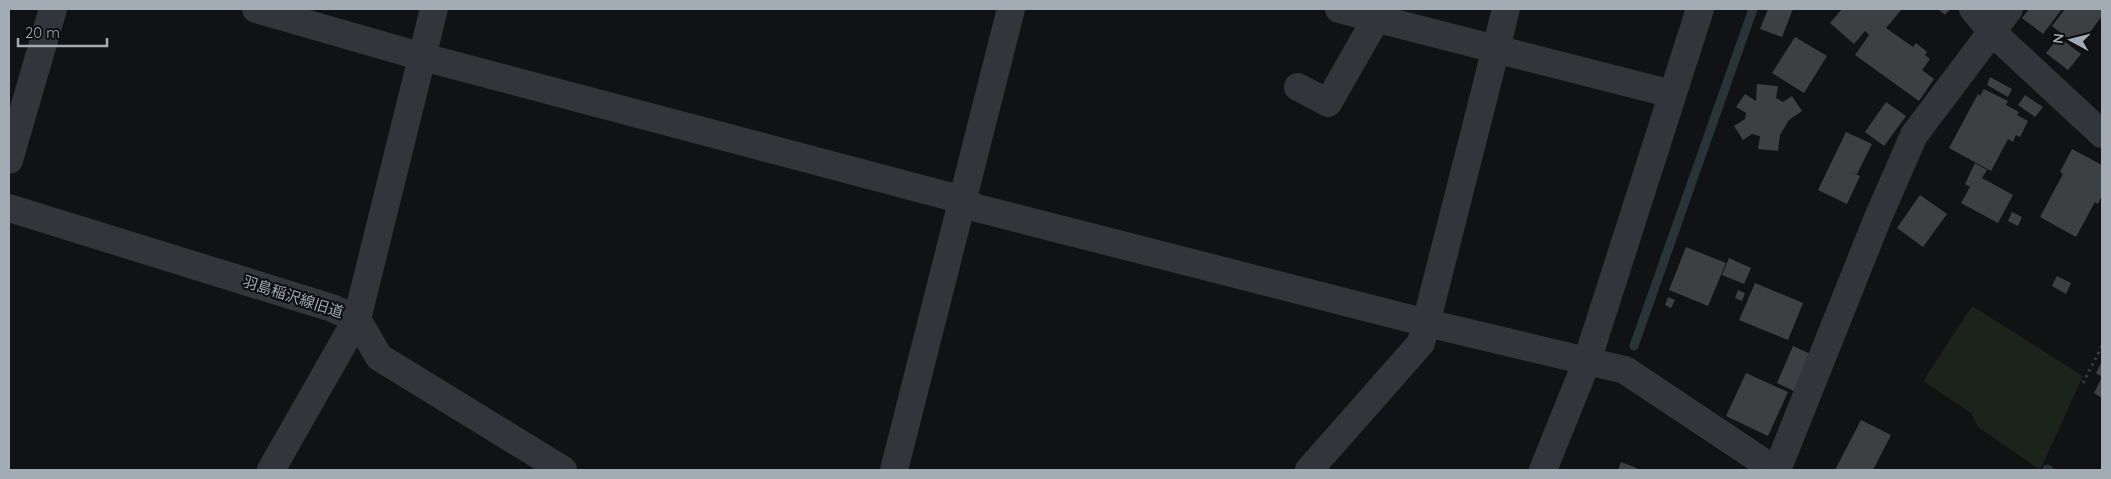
<svg xmlns="http://www.w3.org/2000/svg" width="2111" height="479" viewBox="0 0 2111 479" font-family="Quicksand,'Noto Sans JP',sans-serif">
	<style>
		.green { fill: #1c231b }
		.lines { fill: none; stroke-linecap: round; stroke-linejoin: round }
		.stream { stroke: #273538; stroke-width: 9 }
		.building { fill: #3d4043 }
		.path { stroke: #383c40; stroke-width: 3; stroke-dasharray: 2.5 4; stroke-linecap: butt }
		.minor { stroke: #323539; stroke-width: 28 }
		.tertiary { stroke: #323539; stroke-width: 28 }
		.labels { text-anchor: middle; stroke-width: 4; stroke-linejoin: round; paint-order: stroke }
		.street-label { font-size: 15px; fill: #a1acb5; stroke: #0c0d0e }
	</style>
	<rect width="100%" height="100%" fill="#111213"/>
	<polygon class="green" points="1972,306 2083,376 2040,470 1978,427 1971,413 1923,381"/>
	<g class="lines">
		<g class="stream">
			<polyline points="1634,346 1753,9"/>
			<polyline points="2047,469 2049,470"/>
		</g>
	</g>
	<g class="building">
		<polygon points="1768,9 1793,9 1782,37 1760,29"/>
		<polygon points="1842,9 1902,9 1886,28 1913,47 1916,43 1927,52 1925,55 1930,59 1922,70 1934,79 1919,101 1855,55 1869,35 1865,31 1854,44 1830,23"/>
		<polygon points="1938,9 1950,9 1945,15"/>
		<polygon points="2029,9 2062,9 2043,34 2022,18"/>
		<polygon points="2065,9 2102,9 2102,16 2079,47 2052,26"/>
		<polygon points="1795,37 1827,56 1804,93 1772,73"/>
		<polygon points="2059,37 2081,54 2068,70 2046,53"/>
		<polygon points="1990,77 2012,89 2008,97 1987,85"/>
		<polygon points="1757,84 1778,86 1776,98 1783,102 1792,96 1802,111 1789,120 1780,135 1778,151 1758,149 1760,136 1752,134 1743,140 1734,126 1745,119 1746,113 1736,107 1745,94 1756,101"/>
		<polygon points="1984,89 2008,101 2006,105 2019,112 2017,115 2028,121 2020,137 2016,135 2013,142 2008,139 1991,171 1949,148 1978,94 1980,96"/>
		<polygon points="2025,95 2043,107 2035,117 2018,105"/>
		<polygon points="1886,102 1906,116 1884,146 1865,132"/>
		<polygon points="1846,132 1872,144 1857,174 1850,171 1860,176 1847,204 1818,190"/>
		<polygon points="2072,149 2102,165 2102,195 2098,204 2095,202 2076,237 2040,217 2063,174 2060,172"/>
		<polygon points="1975,163 1987,170 1982,178 2013,195 1998,223 1961,203 1970,187 1965,184"/>
		<polygon points="1920,195 1947,214 1923,247 1897,228"/>
		<polygon points="2012,212 2022,217 2018,226 2008,221"/>
		<polygon points="1686,247 1726,263 1708,306 1669,290"/>
		<polygon points="1729,258 1751,268 1744,284 1722,275"/>
		<polygon points="2057,276 2071,283 2066,294 2052,286"/>
		<polygon points="1755,283 1803,303 1788,340 1739,320"/>
		<polygon points="1738,290 1745,293 1742,301 1735,298"/>
		<polygon points="1668,297 1675,300 1671,308 1665,305"/>
		<polygon points="1793,346 1815,356 1798,393 1777,383"/>
		<polygon points="2102,361 2102,377 2096,373"/>
		<polygon points="1746,373 1788,392 1768,436 1726,416"/>
		<polygon points="2102,377 2102,398 2094,393"/>
		<polygon points="1861,420 1891,435 1873,470 1835,470"/>
		<polygon points="1621,462 1634,467 1639,470 1618,470"/>
	</g>
	<g class="lines">
		<polyline class="path" points="2083,383 2102,346"/>
		<g class="minor">
			<polyline points="256,9 423,57 948,196 977,208 1427,323 1625,370 1775,470"/>
			<polyline points="1339,9 1672,94"/>
			<polyline points="1298,87 1328,103 1376,19"/>
			<polyline points="9,160 53,9"/>
			<polyline points="271,470 357,319 379,357 563,470"/>
			<polyline points="894,470 1011,9"/>
			<polyline points="1309,470 1421,343 1506,9"/>
			<polyline points="1543,470 1587,361 1700,9"/>
			<polyline points="1777,470 1877,220 1914,135 2009,9"/>
		</g>
		<g class="tertiary">
			<polyline points="1973,9 1991,31 2102,134"/>
			<polyline points="9,208 332,308 357,319 434,9"/>
		</g>
	</g>
	<g class="labels">
		<g class="street-label">
			<text transform="translate(293 297) rotate(18)" y="5">羽島稲沢線旧道</text>
		</g>
	</g>
	<rect width="2111" height="479" fill="none" stroke="#a1acb5" stroke-width="20"/>
	<g transform="translate(2071 40) rotate(277)" stroke="#0c0d0e" stroke-width="4" paint-order="stroke">
	<path d="M0-4L9 19L0 12L-9 19Z" fill="#a1acb5"/>
	<text y="-8" font-size="14" font-weight="bold" text-anchor="middle" fill="#a1acb5">N</text>
	</g>
	<path d="M18 38v8h89v-8" fill="none" stroke="#a1acb5" stroke-width="2.5"/>
	<text x="25" y="38" font-size="15" fill="#a1acb5" stroke="#0c0d0e" stroke-width="4" paint-order="stroke">20 m</text>
</svg>
